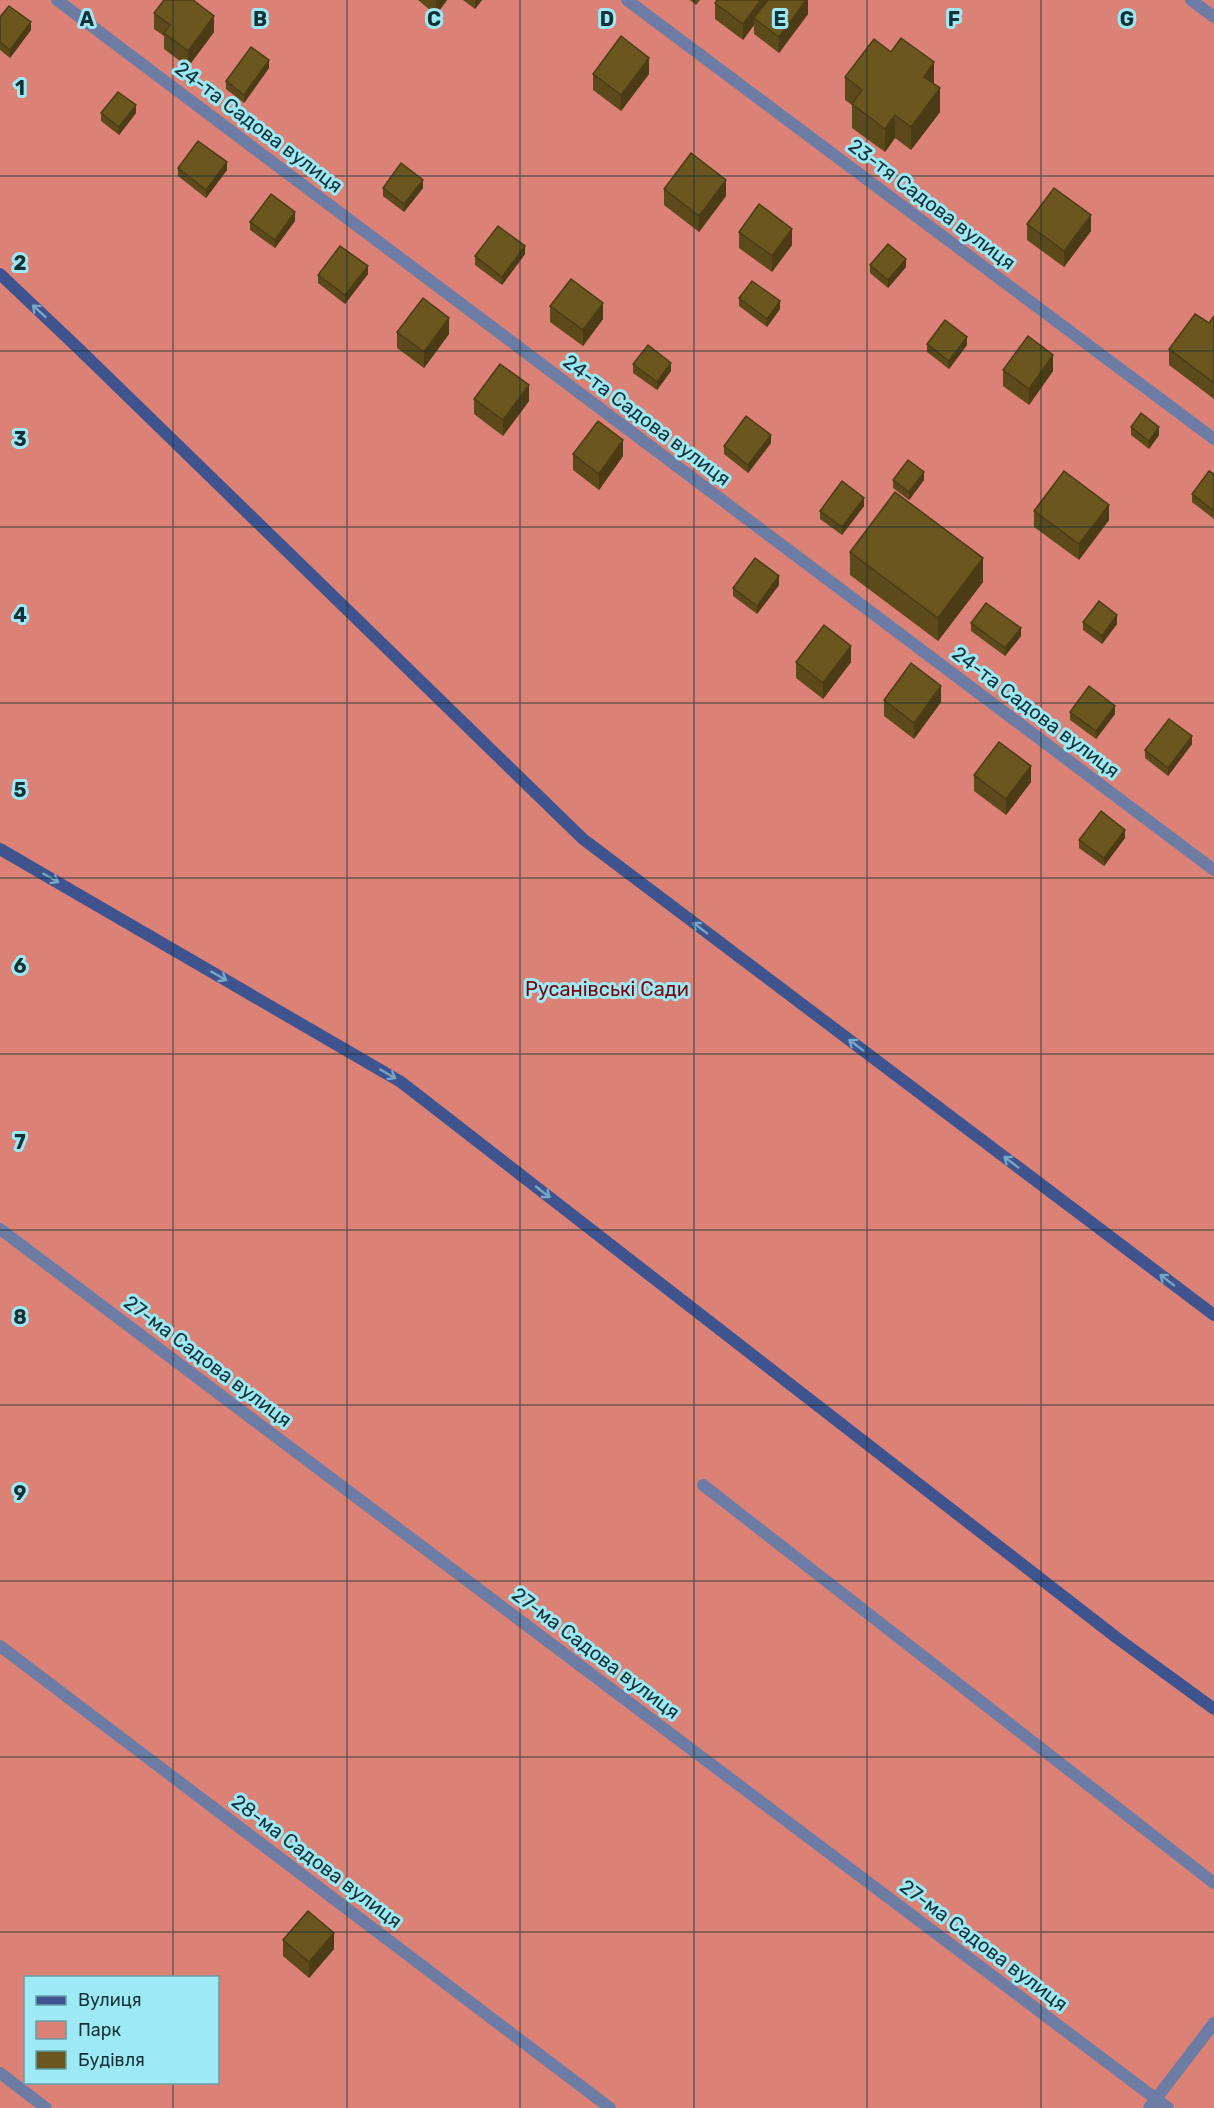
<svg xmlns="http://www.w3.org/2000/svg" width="1214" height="2108" viewBox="0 0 1214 2108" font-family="Rubik,sans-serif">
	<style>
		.green { fill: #db8176; fill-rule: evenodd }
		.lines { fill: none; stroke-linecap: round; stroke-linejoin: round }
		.service { stroke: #6c7ca5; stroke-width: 12 }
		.minor { stroke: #6c7ca5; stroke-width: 12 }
		.secondary { stroke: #3f548e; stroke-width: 12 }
		.wall { fill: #5c4a1c }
		.shaded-wall { fill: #4b3c16 }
		.building { fill: #6b5620; stroke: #4b3c16; stroke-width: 1.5 }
		.oneway { stroke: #73a6c7 }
		.grid { fill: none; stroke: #113135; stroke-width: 1.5; stroke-opacity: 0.55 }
		.labels { text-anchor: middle; stroke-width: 6; stroke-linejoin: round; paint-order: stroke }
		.street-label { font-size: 20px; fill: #113135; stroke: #9de9f5 }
		.park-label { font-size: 20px; fill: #740709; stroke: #9de9f5 }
		.grid-label { font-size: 20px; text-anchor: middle; font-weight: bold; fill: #113135; stroke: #9de9f5; stroke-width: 6; stroke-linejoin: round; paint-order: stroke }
	</style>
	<rect width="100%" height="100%" fill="#91dce7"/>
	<path class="green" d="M0,0h1214v2108h-1214zM26,1978h192v104h-192z"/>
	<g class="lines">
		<polyline class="service" points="703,1485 1214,1883"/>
		<g class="minor">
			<polyline points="57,0 1214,870"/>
			<polyline points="627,0 1214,439"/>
			<polyline points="1191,0 1214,17"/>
			<polyline points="0,1229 1168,2108"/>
			<polyline points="0,1646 610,2108"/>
			<polyline points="0,2073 46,2108"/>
			<polyline points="1149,2108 1214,2023"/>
		</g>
		<g class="secondary">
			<polyline points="0,274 78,348 583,839 1214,1315"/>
			<polyline points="0,849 401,1082 1117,1638 1214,1709"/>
		</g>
	</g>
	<g class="wall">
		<polygon points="418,0 447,0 436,15"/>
		<polygon points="463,0 482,0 475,9"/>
		<polygon points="690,0 700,0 696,5"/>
		<polygon points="808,0 808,14 779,53 754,34 754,25 743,40 715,19 715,3"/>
		<polygon points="154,13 214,32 188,67 164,49 164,36 154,29"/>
		<polygon points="0,17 31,30 10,58 0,50"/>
		<polygon points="269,68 244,103 226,89 226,81"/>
		<polygon points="593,74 649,74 621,111 593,90"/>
		<polygon points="845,77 934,84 940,112 911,150 895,138 885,152 852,128 852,105 845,100"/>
		<polygon points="101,113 136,113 119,135 101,121"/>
		<polygon points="178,168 227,170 206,198 178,176"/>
		<polygon points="383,188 423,188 404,212 383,196"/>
		<polygon points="664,189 726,196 699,232 664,205"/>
		<polygon points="295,221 275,248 250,230 250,222"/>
		<polygon points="1027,224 1091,231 1064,267 1027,240"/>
		<polygon points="739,232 792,245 772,272 739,248"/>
		<polygon points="525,254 502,285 475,265 475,256"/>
		<polygon points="870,265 906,267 888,288 870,273"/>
		<polygon points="368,274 345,304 318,283 318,275"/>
		<polygon points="739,298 780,309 767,327 739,306"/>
		<polygon points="550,306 603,319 583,346 550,322"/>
		<polygon points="1214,316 1214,399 1169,365 1169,349 1209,323"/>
		<polygon points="397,332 449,334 424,368 397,348"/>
		<polygon points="927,344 967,345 949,369 927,352"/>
		<polygon points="633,364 671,371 657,390 633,373"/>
		<polygon points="1003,370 1053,371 1029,405 1003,386"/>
		<polygon points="474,399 529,401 503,436 474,414"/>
		<polygon points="1131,427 1159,435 1149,449 1131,435"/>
		<polygon points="771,443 748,473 724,454 724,446"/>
		<polygon points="573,454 623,456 599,490 573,470"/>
		<polygon points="1214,474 1214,519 1192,502 1192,494"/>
		<polygon points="893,480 924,480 909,500 893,488"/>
		<polygon points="864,506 842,535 820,519 820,511"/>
		<polygon points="1034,511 1109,520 1079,560 1034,527"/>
		<polygon points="850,552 983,582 938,641 850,575"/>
		<polygon points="779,585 757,614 733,596 733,588"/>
		<polygon points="1083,622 1117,624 1102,644 1083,630"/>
		<polygon points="971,623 1021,636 1005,656 971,631"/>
		<polygon points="796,662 851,662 823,699 796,678"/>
		<polygon points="884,700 941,702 914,739 884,716"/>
		<polygon points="1070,712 1115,714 1096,739 1070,720"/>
		<polygon points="1192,744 1168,776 1145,758 1145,750"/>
		<polygon points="974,775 1031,782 1006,815 974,791"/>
		<polygon points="1125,838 1104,866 1079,848 1079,840"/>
		<polygon points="283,1940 334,1949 309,1978 283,1956"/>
	</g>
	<g class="shaded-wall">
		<polygon points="436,0 447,0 436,15"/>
		<polygon points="475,0 482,0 475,9"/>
		<polygon points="761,0 768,0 754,18 754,25 743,40 743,24"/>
		<polygon points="806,0 808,0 808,14 779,53 779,37"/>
		<polygon points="214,16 214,32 188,67 188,51"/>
		<polygon points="31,22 31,30 10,58 10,50"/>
		<polygon points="649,58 649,74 621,111 621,95"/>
		<polygon points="269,60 269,68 244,103 244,95"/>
		<polygon points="934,62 934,86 924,77"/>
		<polygon points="940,88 940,112 911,150 911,127"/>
		<polygon points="136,105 136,113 119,135 119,127"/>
		<polygon points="895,115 895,138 885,152 885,129"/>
		<polygon points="227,162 227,170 206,198 206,190"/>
		<polygon points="423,180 423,188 404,212 404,204"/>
		<polygon points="726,180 726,196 699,232 699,216"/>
		<polygon points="295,212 295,221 275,248 275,240"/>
		<polygon points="1091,215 1091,231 1064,267 1064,251"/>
		<polygon points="792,229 792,245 772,272 772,256"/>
		<polygon points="525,246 525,254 502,285 502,277"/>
		<polygon points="906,259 906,267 888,288 888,280"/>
		<polygon points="368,266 368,274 345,304 345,295"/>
		<polygon points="780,301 780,309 767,327 767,319"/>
		<polygon points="603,303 603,319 583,346 583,330"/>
		<polygon points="449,318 449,334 424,368 424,352"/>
		<polygon points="967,337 967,345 949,369 949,361"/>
		<polygon points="1053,355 1053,371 1029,405 1029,389"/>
		<polygon points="671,363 671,371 657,390 657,382"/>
		<polygon points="529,385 529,401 503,436 503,420"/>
		<polygon points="1159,427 1159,435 1149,449 1149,441"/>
		<polygon points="771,435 771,443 748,473 748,465"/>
		<polygon points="623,440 623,456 599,490 599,474"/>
		<polygon points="924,472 924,480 909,500 909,492"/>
		<polygon points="864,498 864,506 842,535 842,527"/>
		<polygon points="1109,505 1109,520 1079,560 1079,544"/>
		<polygon points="983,558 983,582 938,641 938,618"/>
		<polygon points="779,576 779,585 757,614 757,606"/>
		<polygon points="1117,615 1117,624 1102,644 1102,636"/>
		<polygon points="1021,628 1021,636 1005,656 1005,648"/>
		<polygon points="851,646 851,662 823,699 823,683"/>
		<polygon points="941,686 941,702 914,739 914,723"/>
		<polygon points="1115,706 1115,714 1096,739 1096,731"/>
		<polygon points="1192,736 1192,744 1168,776 1168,768"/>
		<polygon points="1031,766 1031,782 1006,815 1006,799"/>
		<polygon points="1125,830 1125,838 1104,866 1104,858"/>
		<polygon points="334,1933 334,1949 309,1978 309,1962"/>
	</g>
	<g class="building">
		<polygon points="164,0 193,0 214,16 188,51 164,33 170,25 154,13"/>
		<polygon points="717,0 761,0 743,24 715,3"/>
		<polygon points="768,0 806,0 779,37 754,18"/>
		<polygon points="9,6 31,22 10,50 0,42 0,17"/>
		<polygon points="621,36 649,58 621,95 593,74"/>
		<polygon points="901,38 934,62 924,77 940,88 911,127 895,115 885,129 852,104 862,90 845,77 874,39 891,52"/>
		<polygon points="251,47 269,60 244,95 226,81"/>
		<polygon points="118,92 136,105 119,127 101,113"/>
		<polygon points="198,141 227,162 206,190 178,168"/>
		<polygon points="691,153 726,180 699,216 664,189"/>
		<polygon points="401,163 423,180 404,204 383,188"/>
		<polygon points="1054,188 1091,215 1064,251 1027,224"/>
		<polygon points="271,194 295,212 275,240 250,222"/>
		<polygon points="759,204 792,229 772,256 739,232"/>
		<polygon points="498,226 525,246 502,277 475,256"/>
		<polygon points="888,244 906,259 888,280 870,265"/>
		<polygon points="340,246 368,266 345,295 318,275"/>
		<polygon points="571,279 603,303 583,330 550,306"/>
		<polygon points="752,281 780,301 767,319 739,298"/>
		<polygon points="423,298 449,318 424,352 397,332"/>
		<polygon points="1195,314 1209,323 1214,316 1214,383 1169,349"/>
		<polygon points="945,320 967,337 949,361 927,344"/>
		<polygon points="1028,336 1053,355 1029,389 1003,370"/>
		<polygon points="648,345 671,363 657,382 633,364"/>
		<polygon points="500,364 529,385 503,420 474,399"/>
		<polygon points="1141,413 1159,427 1149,441 1131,427"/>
		<polygon points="746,416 771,435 748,465 724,446"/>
		<polygon points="598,421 623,440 599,474 573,454"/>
		<polygon points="908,460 924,472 909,492 893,480"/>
		<polygon points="1064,471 1109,505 1079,544 1034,511"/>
		<polygon points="1209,471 1214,474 1214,511 1192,494"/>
		<polygon points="842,481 864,498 842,527 820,511"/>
		<polygon points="895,492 983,558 938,618 850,552"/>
		<polygon points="755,558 779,576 757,606 733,588"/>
		<polygon points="1099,601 1117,615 1102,636 1083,622"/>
		<polygon points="986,603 1021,628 1005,648 971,623"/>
		<polygon points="824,625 851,646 823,683 796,662"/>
		<polygon points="911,663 941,686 914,723 884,700"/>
		<polygon points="1089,686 1115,706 1096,731 1070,712"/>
		<polygon points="1169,719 1192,736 1168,768 1145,750"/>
		<polygon points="999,742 1031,766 1006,799 974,775"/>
		<polygon points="1101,811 1125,830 1104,858 1079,840"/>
		<polygon points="308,1911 334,1933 309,1962 283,1940"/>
	</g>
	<defs><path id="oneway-shaft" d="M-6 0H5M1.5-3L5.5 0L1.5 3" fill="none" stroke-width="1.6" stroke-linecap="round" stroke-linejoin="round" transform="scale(1.5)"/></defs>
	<g class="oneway">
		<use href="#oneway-shaft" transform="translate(39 311) rotate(-137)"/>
		<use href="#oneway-shaft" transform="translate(51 878) rotate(30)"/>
		<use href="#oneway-shaft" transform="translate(700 928) rotate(-143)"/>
		<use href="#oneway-shaft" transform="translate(219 976) rotate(30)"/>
		<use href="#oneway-shaft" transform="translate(856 1045) rotate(-143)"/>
		<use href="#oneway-shaft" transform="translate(388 1074) rotate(30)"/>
		<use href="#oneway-shaft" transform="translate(1011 1162) rotate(-143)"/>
		<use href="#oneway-shaft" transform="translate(543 1192) rotate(38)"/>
		<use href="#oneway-shaft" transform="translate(1167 1280) rotate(-143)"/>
	</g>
	<path class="grid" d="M173,0v1978M347,0v2108M520,0v2108M694,0v2108M867,0v2108M1041,0v2108M0,176h1214M0,351h1214M0,527h1214M0,703h1214M0,878h1214M0,1054h1214M0,1230h1214M0,1405h1214M0,1581h1214M0,1757h1214M0,1932h1214M173,2082v26"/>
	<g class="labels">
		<g class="street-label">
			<text transform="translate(259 127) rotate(37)" y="7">24-та Садова вулиця</text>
			<text transform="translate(932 204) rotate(37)" y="7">23-тя Садова вулиця</text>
			<text transform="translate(647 420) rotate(37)" y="7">24-та Садова вулиця</text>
			<text transform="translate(1036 712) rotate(37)" y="7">24-та Садова вулиця</text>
			<text transform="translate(208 1361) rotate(37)" y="7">27-ма Садова вулиця</text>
			<text transform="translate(596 1653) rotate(37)" y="7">27-ма Садова вулиця</text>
			<text transform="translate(317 1861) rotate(37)" y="7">28-ма Садова вулиця</text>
			<text transform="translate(984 1945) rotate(37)" y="7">27-ма Садова вулиця</text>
		</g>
		<g class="park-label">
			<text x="607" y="996">Русанівські Сади</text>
		</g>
	</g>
	<g class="grid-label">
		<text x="87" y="26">A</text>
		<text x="260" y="26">B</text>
		<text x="434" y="26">C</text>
		<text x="607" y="26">D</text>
		<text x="780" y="26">E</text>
		<text x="954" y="26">F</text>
		<text x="1127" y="26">G</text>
		<text x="20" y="95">1</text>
		<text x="20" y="270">2</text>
		<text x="20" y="446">3</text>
		<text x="20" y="622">4</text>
		<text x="20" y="797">5</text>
		<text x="20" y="973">6</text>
		<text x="20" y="1149">7</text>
		<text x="20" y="1324">8</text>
		<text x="20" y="1500">9</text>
	</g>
	<rect x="24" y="1976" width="195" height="108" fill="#9de9f5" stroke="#659fa8" stroke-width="1.5"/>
	<rect x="36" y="1996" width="30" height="9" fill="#3f548e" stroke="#659fa8" stroke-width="1.5"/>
	<text x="78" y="2006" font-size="18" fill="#113135">Вулиця</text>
	<rect x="36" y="2021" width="30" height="18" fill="#db8176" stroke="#659fa8" stroke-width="1.5"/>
	<text x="78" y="2036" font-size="18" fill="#113135">Парк</text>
	<rect x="36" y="2051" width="30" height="18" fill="#6b5620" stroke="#659fa8" stroke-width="1.5"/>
	<text x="78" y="2066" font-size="18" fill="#113135">Будівля</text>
</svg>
